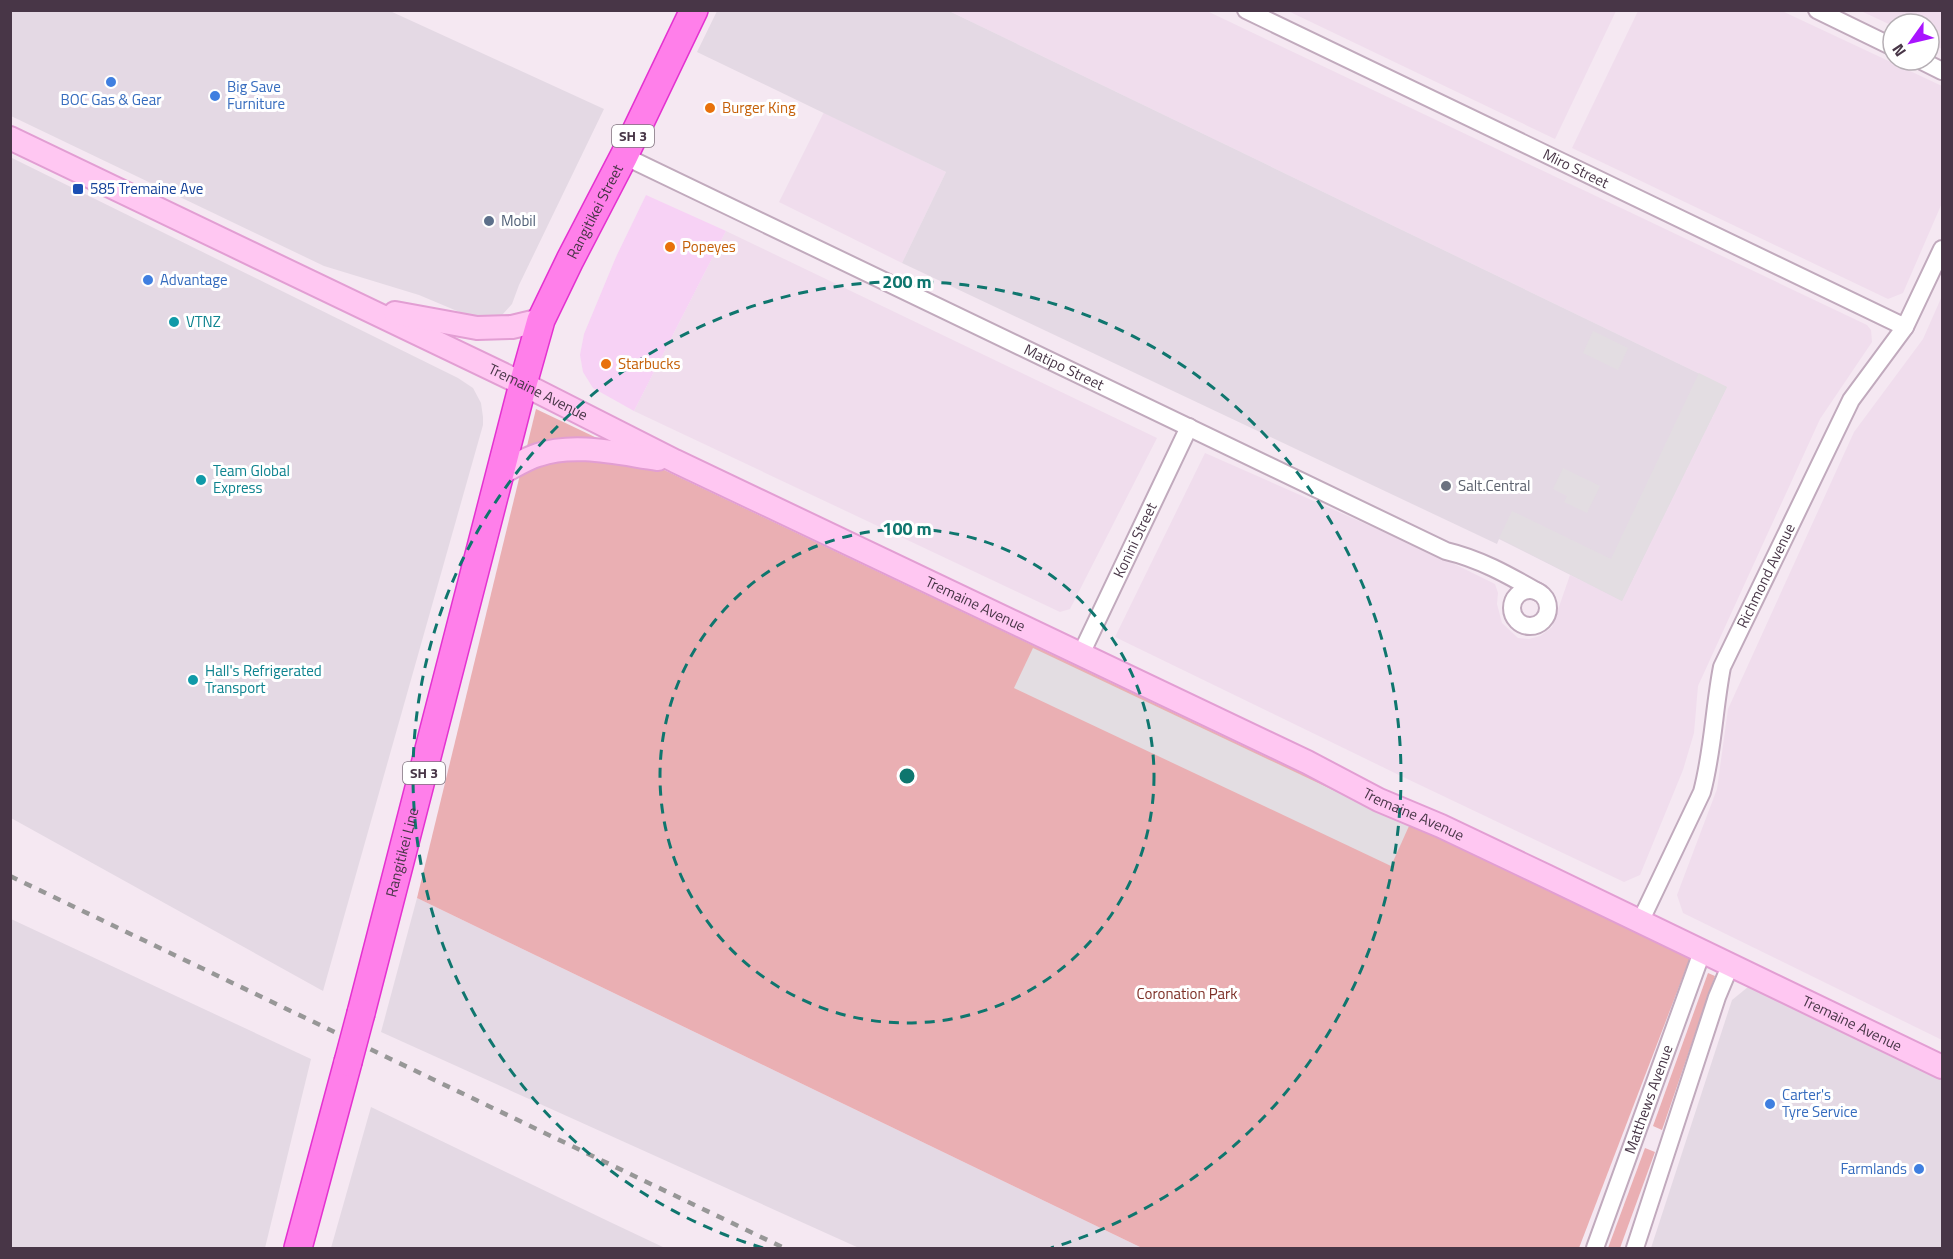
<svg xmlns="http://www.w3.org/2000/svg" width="1953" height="1259" viewBox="0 0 1953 1259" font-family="'Titillium Web',sans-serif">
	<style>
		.residential { fill: #f0dded }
		.commercial { fill: #f7d2f5 }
		.industrial { fill: #e4d9e4 }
		.green { fill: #eaafb3 }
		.parking { fill: #e3dde2 }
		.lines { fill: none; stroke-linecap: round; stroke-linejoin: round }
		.minor-casing { stroke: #c1aabd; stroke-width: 20 }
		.secondary-casing { stroke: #e29ed3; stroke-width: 26 }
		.trunk-casing { stroke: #e432d0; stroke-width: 30 }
		.minor { stroke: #fff; stroke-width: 16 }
		.secondary { stroke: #ffc7f2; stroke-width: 22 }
		.trunk { stroke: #ff7fea; stroke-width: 27 }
		.rail { stroke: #979797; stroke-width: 4.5; stroke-dasharray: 8 8; stroke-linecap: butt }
		.trunk-bridge-casing { stroke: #e432d0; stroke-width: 30; stroke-linecap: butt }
		.trunk-bridge { stroke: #ff7fea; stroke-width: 27 }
		.ring { fill: none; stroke: #0f766e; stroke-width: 3; stroke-dasharray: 10 8 }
		.shop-dot { fill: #3f7fe0; stroke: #fff; stroke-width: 2 }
		.food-dot { fill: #e8710a; stroke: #fff; stroke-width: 2 }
		.transit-dot { fill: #1a4fb4; stroke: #fff; stroke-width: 2 }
		.service-dot { fill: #5c6f8a; stroke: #fff; stroke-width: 2 }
		.culture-dot { fill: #0f9aa8; stroke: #fff; stroke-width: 2 }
		.worship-dot { fill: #6b7280; stroke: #fff; stroke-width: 2 }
		.labels { text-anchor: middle; stroke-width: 6; stroke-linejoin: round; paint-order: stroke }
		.shield { fill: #fff; stroke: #7f727e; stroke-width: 1.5 }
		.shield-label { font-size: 14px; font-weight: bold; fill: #483647 }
		.shop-label { font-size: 15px; fill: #366cbe; stroke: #fff; text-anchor: start }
		.food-label { font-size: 15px; fill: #c56008; stroke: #fff; text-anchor: start }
		.street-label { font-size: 15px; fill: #483647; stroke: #fff }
		.transit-label { font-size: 15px; fill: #164399; stroke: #fff; text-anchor: start }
		.service-label { font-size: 15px; fill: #4e5e75; stroke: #fff; text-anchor: start }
		.culture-label { font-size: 15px; fill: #0d838f; stroke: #fff; text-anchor: start }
		.worship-label { font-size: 15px; fill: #5b616d; stroke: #fff; text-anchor: start }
		.park-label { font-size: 15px; fill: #7d2f26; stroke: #fff }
		.centre { fill: #0f766e; stroke: #fff; stroke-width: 3 }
		.ring-label { font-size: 18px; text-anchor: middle; font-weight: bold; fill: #0f766e; stroke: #fff; stroke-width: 6; stroke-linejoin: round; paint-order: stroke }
	</style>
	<rect width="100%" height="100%" fill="#f5e8f2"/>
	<g class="residential">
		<polygon points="949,11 1207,11 1867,325 1871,330 1872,342 1820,419 1698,686 1694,733 1683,770 1640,875 1624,882 1399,775 1115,637 1205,453 1434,554 1495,584 1498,593 1497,604 1502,623 1518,638 1529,639 1540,636 1552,627 1570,575 1622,600 1727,387"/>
		<polygon points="1288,11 1616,11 1555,139"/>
		<polygon points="1638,11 1782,11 1942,86 1942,203 1903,293 1888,299 1572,148"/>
		<polygon points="1861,11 1942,11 1942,49 1929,42 1929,24 1893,24 1893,26"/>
		<polygon points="824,112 946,172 902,263 779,202"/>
		<polygon points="726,231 1157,438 1070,609 1060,612 634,411"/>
		<polygon points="1942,296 1942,1040 1683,913 1677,895 1717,789 1728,709 1854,432 1923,339"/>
	</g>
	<polygon class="commercial" points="646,195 726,231 634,411 593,388 583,372 580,355 584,334 616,257"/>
	<g class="industrial">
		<polygon points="10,11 390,11 604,109 519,285 512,304 502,315 490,317 469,316 419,295 324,266 11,116"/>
		<polygon points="717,11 949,11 1727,387 1622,601 1499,539 1497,544 902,263 946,172 697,52"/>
		<polygon points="10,157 458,378 473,388 481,403 483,417 483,425 323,991 11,818"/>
		<polygon points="417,898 1142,1248 859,1248 381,1032"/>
		<polygon points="11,919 311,1059 265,1248 11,1248"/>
		<polygon points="1748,987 1942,1080 1942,1248 1651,1248 1732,1000"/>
		<polygon points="371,1107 610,1222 665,1248 331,1248"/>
	</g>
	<g class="green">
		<polygon points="536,409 1690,958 1579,1248 1142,1248 417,898"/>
		<polygon points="1708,973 1715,976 1662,1130 1653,1126"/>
		<polygon points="1645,1148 1655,1152 1620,1248 1608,1248"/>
	</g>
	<g class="parking">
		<polygon points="1593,331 1628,348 1618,370 1583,353"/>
		<polygon points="1699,373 1727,387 1622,601 1499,538 1512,511 1611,559"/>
		<polygon points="1563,468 1600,486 1587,513 1564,502 1567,496 1553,489"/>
		<polygon points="1033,648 1409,826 1391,866 1014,688"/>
	</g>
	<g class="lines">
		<defs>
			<g id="minor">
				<path id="s1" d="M1246,10l659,317"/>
				<polyline points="1817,10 1893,47"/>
				<polyline points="1920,60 1942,71"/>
				<path id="s2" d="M624,156l822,395c34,8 62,24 92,41"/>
				<circle cx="1530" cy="608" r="18"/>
				<path id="s3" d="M1081,654l108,-227"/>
				<path id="s4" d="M1640,922l62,-130c11,-41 12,-84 20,-125l129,-267 54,-73 37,-78"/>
				<path id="s5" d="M1595,1248l107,-296"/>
				<polyline points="1635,1248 1717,997 1730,966"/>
			</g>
			<g id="secondary">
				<path id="s6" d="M10,138l513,246 152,77 632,301 72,38 62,26 105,50 396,191"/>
				<polyline points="395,313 477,328 512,327 541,320"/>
				<path d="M501,473c12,-6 24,-14 37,-18 37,-13 83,-1 120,4"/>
			</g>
			<g id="trunk">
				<path id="s7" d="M361,1013l162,-629 18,-64 29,-60 54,-104 70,-146"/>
				<polyline points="298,1248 348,1062"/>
			</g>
		</defs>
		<use href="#minor" class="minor-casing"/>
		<use href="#secondary" class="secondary-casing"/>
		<use href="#trunk" class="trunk-casing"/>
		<use href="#minor" class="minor"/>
		<use href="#secondary" class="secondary"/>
		<use href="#trunk" class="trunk"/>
		<polyline class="rail" points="10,876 784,1248"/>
		<defs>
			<polyline id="trunk-bridge" points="348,1062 361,1013"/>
		</defs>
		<use href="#trunk-bridge" class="trunk-bridge-casing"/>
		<use href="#trunk-bridge" class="trunk-bridge"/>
	</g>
	<g class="ring">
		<circle cx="907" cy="776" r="247"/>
		<path d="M763 1248A494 494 0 1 1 1051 1248"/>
	</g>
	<g class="shop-dot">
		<circle cx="111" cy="82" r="6"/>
		<circle cx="215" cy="96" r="6"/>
		<circle cx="148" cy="280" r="6"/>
		<circle cx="1770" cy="1104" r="6"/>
		<circle cx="1919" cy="1169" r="6"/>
	</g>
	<g class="food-dot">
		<circle cx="710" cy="108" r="6"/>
		<circle cx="670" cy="247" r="6"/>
		<circle cx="606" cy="364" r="6"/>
	</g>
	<rect class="transit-dot" x="72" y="183" width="12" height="12" rx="3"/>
	<circle class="service-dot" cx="489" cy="221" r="6"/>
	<g class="culture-dot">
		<circle cx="174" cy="322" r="6"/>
		<circle cx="201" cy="480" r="6"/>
		<circle cx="193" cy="680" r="6"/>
	</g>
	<circle class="worship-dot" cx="1446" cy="486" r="6"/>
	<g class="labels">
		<g class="shield">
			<rect x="612" y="125" width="42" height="22" rx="4.5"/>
			<rect x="403" y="762" width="42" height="22" rx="4.5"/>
		</g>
		<g class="shield-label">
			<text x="633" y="141">SH 3</text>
			<text x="424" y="778">SH 3</text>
		</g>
		<g class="shop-label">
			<text x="227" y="92">Big Save<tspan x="227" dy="17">Furniture</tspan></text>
			<text x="111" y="105" text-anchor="middle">BOC Gas &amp; Gear</text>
			<text x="160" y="285">Advantage</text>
			<text x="1782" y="1100">Carter's<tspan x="1782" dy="17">Tyre Service</tspan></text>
			<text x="1907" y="1174" text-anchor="end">Farmlands</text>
		</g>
		<g class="food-label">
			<text x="722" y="113">Burger King</text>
			<text x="682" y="252">Popeyes</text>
			<text x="618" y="369">Starbucks</text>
		</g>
		<g class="street-label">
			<text dy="5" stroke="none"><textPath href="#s1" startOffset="366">Miro Street</textPath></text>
			<text dy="5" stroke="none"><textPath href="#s7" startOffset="837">Rangitikei Street</textPath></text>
			<text dy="5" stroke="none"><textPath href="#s2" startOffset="488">Matipo Street</textPath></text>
			<text dy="5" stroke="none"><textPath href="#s6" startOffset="586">Tremaine Avenue</textPath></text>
			<text dy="5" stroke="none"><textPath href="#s3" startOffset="126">Konini Street</textPath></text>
			<text dy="5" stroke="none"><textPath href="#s4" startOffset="372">Richmond Avenue</textPath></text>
			<text dy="5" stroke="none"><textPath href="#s6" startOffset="1072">Tremaine Avenue</textPath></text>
			<text dy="5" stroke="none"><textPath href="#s6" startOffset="1558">Tremaine Avenue</textPath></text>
			<text dy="5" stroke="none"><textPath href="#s7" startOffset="166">Rangitikei Line</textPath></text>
			<text dy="5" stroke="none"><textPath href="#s6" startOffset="2044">Tremaine Avenue</textPath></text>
			<text dy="5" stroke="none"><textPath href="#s5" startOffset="158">Matthews Avenue</textPath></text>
		</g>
		<g class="transit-label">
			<text x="90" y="194">585 Tremaine Ave</text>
		</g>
		<g class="service-label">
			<text x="501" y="226">Mobil</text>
		</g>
		<g class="culture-label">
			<text x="186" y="327">VTNZ</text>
			<text x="213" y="476">Team Global<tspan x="213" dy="17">Express</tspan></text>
			<text x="205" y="676">Hall's Refrigerated<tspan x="205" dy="17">Transport</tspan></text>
		</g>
		<g class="worship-label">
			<text x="1458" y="491">Salt.Central</text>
		</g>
		<g class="park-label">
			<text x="1187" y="999">Coronation Park</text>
		</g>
	</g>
	<circle cx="907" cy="776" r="9" class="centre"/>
	<g class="ring-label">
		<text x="907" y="288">200 m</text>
		<text x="907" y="535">100 m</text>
	</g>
	<rect width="1953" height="1259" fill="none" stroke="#483647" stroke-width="24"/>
	<g transform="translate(1911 42) rotate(236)"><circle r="28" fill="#ffffff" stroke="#b6afb5" stroke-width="1.5"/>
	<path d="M0-4.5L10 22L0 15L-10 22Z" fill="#a914ff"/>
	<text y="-9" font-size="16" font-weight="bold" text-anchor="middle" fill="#483647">N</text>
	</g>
</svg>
